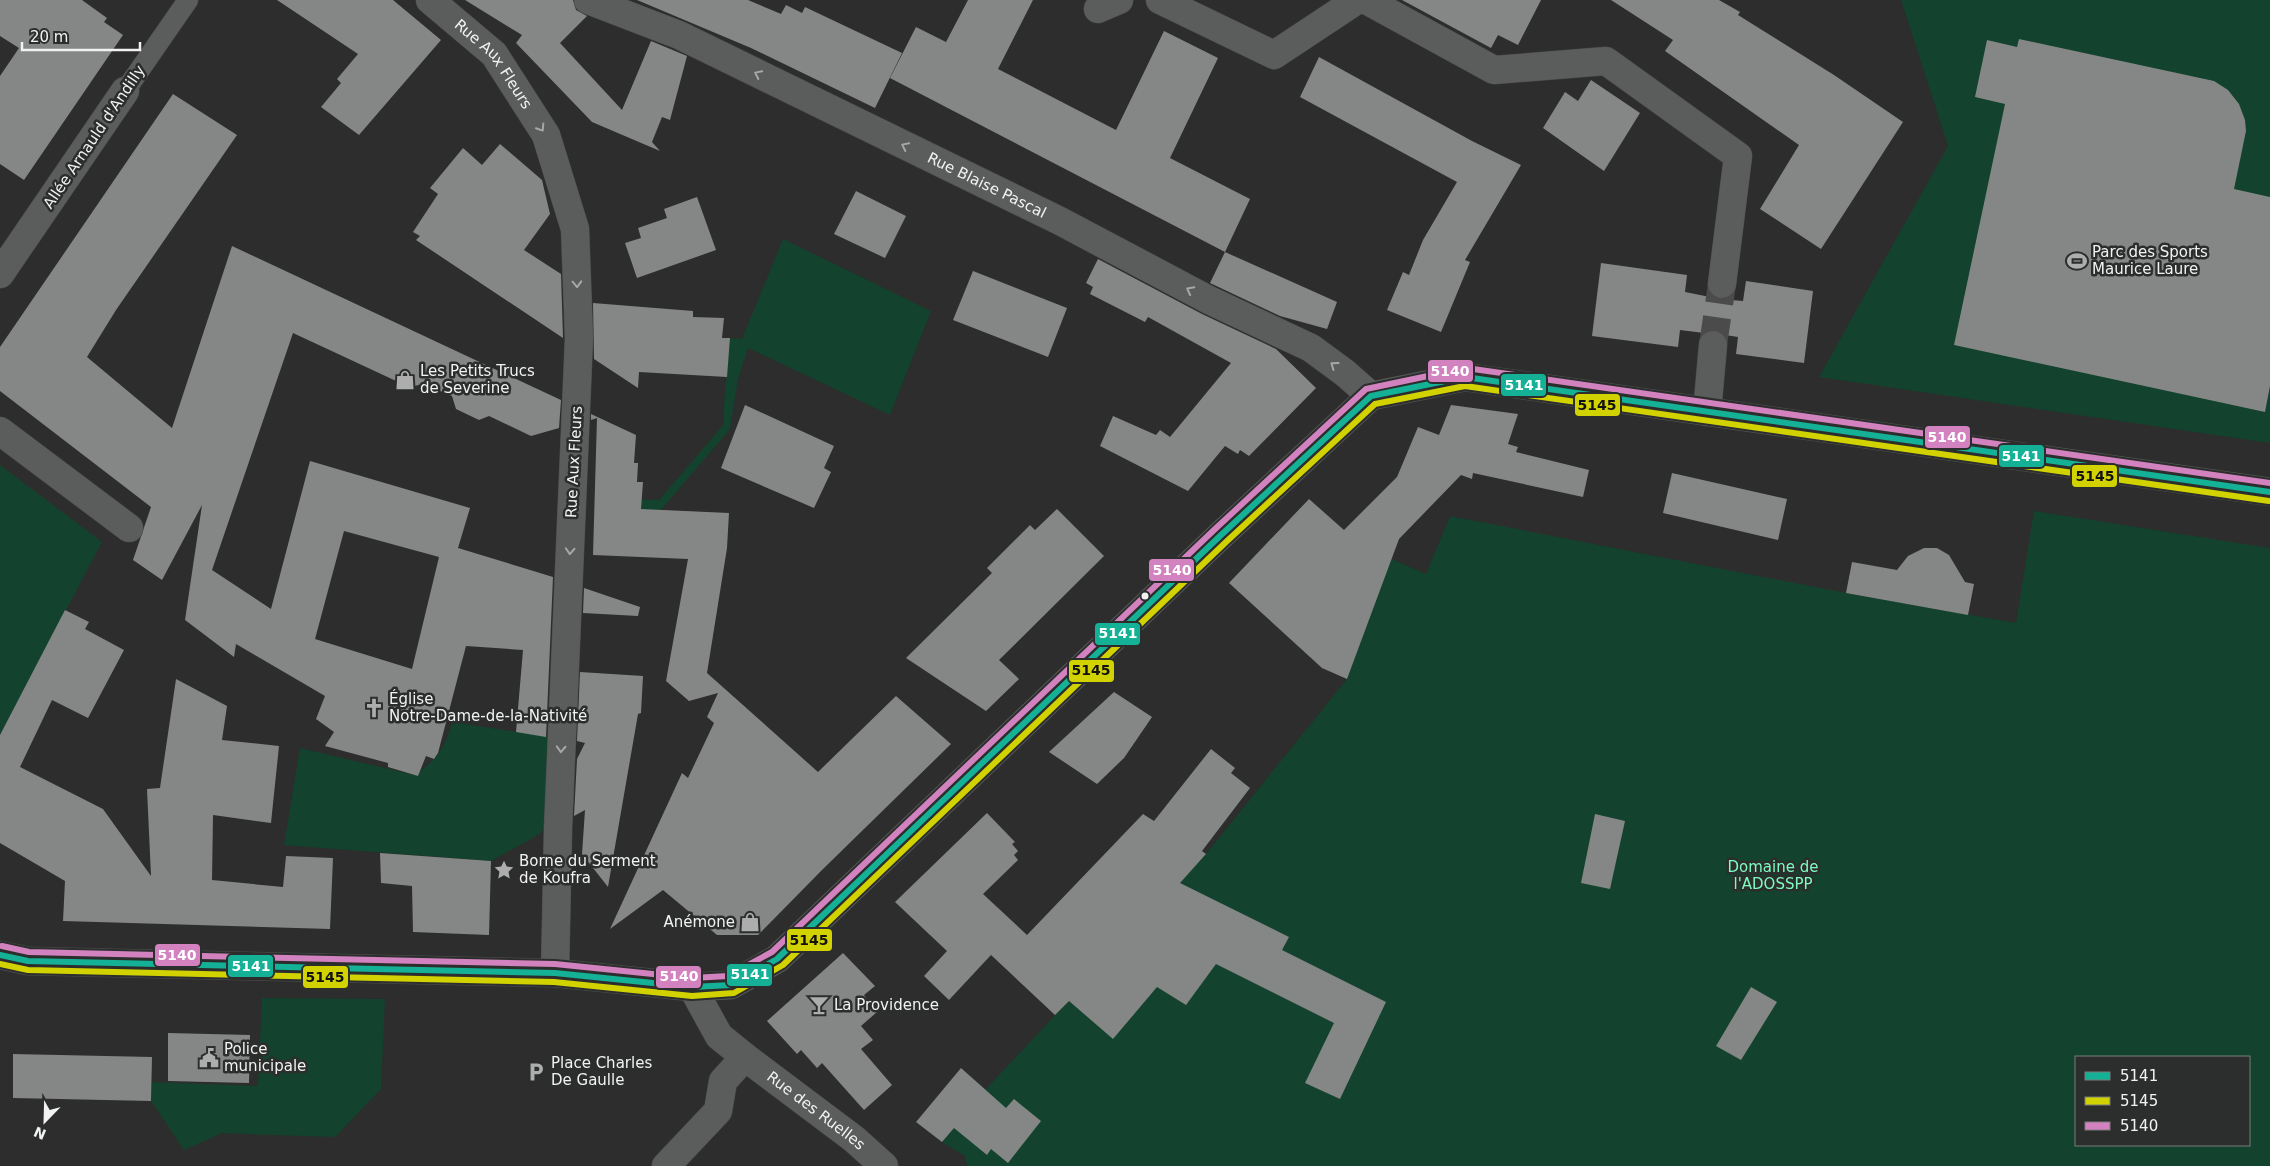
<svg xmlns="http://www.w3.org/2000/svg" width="2270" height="1166" viewBox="0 0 2270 1166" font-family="'DejaVu Sans',sans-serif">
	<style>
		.green { fill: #13422e; fill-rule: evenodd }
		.building { fill: #858786; fill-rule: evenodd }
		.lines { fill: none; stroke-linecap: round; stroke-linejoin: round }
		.street-tunnel { stroke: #4a4b4a; stroke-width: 28; stroke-dasharray: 28 14; stroke-linecap: butt }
		.lane-casing { stroke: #494a49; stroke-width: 21 }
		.street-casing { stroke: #494a49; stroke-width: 29 }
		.secondary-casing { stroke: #494a49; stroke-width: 29 }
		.lane { stroke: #5b5c5c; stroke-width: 20 }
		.street { stroke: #5b5c5c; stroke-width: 28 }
		.secondary { stroke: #5b5c5c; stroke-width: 28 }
		.bus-1-casing { stroke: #2b2e2c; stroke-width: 10 }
		.bus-2-casing { stroke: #2b2e2c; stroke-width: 10 }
		.bus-3-casing { stroke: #2b2e2c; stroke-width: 10 }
		.bus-1 { stroke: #15b197; stroke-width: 6 }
		.bus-2 { stroke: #d2d200; stroke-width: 6 }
		.bus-3 { stroke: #d282be; stroke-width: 6 }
		.oneway { stroke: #a6a7a6 }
		.bus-dot { fill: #f1f2f1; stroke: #2b2e2c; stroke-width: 2 }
		.labels { text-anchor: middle; stroke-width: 5; stroke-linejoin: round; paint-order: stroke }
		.street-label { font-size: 15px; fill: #f1f2f1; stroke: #2b2e2c }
		.poi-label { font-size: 15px; fill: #f1f2f1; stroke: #2b2e2c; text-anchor: start }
		.park-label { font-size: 15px; fill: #7cfcbf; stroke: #2b2e2c }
		.line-badge { stroke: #2b2e2c; stroke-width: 2 }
		.badge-label { font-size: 14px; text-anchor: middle; font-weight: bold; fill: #fff }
		.pale-badge-label { font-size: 14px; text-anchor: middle; font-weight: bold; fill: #111 }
	</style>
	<rect width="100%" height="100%" fill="#2c2d2c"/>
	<g class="green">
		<polygon points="1901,0 2270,0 2270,443 1819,377 1948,146"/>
		<path d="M783,239l148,72 -41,104 -142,-67 -10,31 -8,50 -69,81 -39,-2v-9l37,1 65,-76c-1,-29 4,-57 6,-86l12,1z"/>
		<polygon points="0,465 102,542 0,735"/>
		<path d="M2034,511l236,37v618h-1303l-2,-10 -23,-14 43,-52 221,-236 141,-175 44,-120 35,15 24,-58 396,77 170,30zM2076,1057h173v88h-173z"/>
		<path d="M452,722l98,15 -2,81 -8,16 -49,27 -207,-16 16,-97 114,27c23,-15 31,-27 38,-53z"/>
		<polygon points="262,998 385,999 381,1089 335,1137 222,1133 184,1150 151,1101 152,1082 258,1086"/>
	</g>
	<g class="building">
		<polygon points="0,0 82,0 107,18 104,22 123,35 24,180 0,164 0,76 19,48 0,36"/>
		<polygon points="277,0 393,0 441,40 359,135 321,107 341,83 337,79 358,54"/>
		<polygon points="465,0 573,0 576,10 587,16 560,43 622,110 651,41 687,56 670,120 662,117 652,142 660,151 592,122 516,43 522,35"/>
		<polygon points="637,0 748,0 781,14 786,5 802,13 805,7 902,53 875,108 751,48"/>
		<polygon points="968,0 1033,0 998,69 1116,130 1164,31 1218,58 1170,158 1250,199 1225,252 890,78 916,27 946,42"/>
		<polygon points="1402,0 1541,0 1518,45 1498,35 1491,48"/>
		<polygon points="1611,0 1719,0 1740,12 1738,15 1834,75 1903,122 1821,249 1760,209 1799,145 1665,51 1673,40"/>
		<polygon points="2019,39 2214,81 2228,90 2239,104 2245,120 2246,131 2234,189 2270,197 2270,386 2265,412 1954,345 2005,104 1975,97 1987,40 2017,47"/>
		<polygon points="1319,57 1472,141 1521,165 1465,260 1470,262 1441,332 1387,310 1403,272 1409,275 1423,240 1457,182 1300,97"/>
		<polygon points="1591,80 1640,113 1604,171 1543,128 1565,92 1578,101"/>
		<path d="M173,94l64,41 -121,175 -29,47 85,71 60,-182 329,154 -2,28 -28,8 -42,-20 -10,4 -23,-11 -4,-13 -28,-12 -15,3 -116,-54 -81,237 59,39 39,-148 160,47 -12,40 95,29 -7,160 -30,-5 7,-82 -57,-4 -28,107 -4,6 -8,-3 -8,20 -30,-9v-4l-63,-17 9,-14 -18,-13 9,-23 -89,-52 -2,13 -49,-37 17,-115 -40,75 -29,-20 18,-53 -151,-116v-44zM344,531l95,26 -27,112 -97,-30z"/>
		<polygon points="500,144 542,180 550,214 524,250 561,274 563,338 416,240 420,236 413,232 438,194 430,188 463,148 482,165"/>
		<polygon points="856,191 906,216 885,258 834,234"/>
		<polygon points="697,197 716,250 637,278 625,243 641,238 638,228 667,218 664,209"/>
		<polygon points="1225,252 1337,302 1327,329 1280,316 1210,283"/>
		<polygon points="1098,259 1202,314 1276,349 1316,388 1249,456 1240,450 1238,454 1225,446 1188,491 1100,446 1113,416 1156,435 1160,430 1170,437 1231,363 1148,317 1145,322 1090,294 1093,287 1086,283"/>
		<polygon points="1601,263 1687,275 1685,292 1720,299 1743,301 1746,281 1813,291 1804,363 1736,354 1738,337 1725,335 1715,330 1704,333 1680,330 1678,347 1592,336"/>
		<polygon points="973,271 1067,308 1048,357 953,320"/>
		<polygon points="593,303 693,311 693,317 724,318 722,338 730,338 727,377 639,372 638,388 594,359"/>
		<polygon points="745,405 834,446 824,468 831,472 814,508 721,468"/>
		<polygon points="1451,405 1518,414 1508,444 1518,447 1516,452 1589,470 1583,497 1473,473 1472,479 1461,475 1399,539 1347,679 1322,668 1229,583 1309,499 1344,530 1397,477 1418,427 1439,435"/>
		<polygon points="591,414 636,435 634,463 638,463 637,482 643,482 641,509 729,513 727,548 707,673 818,772 896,696 951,744 821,871 758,935 717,935 663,890 610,929 682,773 688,778 714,723 707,717 718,693 689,701 666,681 688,559 593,555 597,418 591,420"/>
		<polygon points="1672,473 1787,499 1778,540 1663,513"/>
		<polygon points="1057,509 1104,556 999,660 1019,679 986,711 906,658 992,573 987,568 1030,525 1035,530"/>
		<polygon points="1924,548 1937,548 1949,555 1965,582 1974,584 1968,615 1846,593 1852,562 1897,570 1908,556"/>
		<polygon points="584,588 640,607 638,616 583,613"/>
		<polygon points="65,610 89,622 85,629 124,650 88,718 52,700 20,767 103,809 151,876 147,789 160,788 176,679 227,706 222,740 279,746 271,823 213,815 212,880 283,887 286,856 333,858 330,929 63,921 65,881 0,843 0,735"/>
		<polygon points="580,672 643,676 641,713 638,714 608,887 582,854 585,810 574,816 577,759 585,743 577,741"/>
		<polygon points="1114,692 1152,717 1124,758 1097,784 1049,752"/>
		<polygon points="1211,749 1235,768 1231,773 1250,788 1202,851 1206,854 1180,883 1289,937 1282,950 1386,1002 1340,1099 1305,1083 1334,1023 1216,964 1186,1005 1157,987 1113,1039 1069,1001 1055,1015 991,955 949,1000 924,976 947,951 895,902 987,813 1015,842 1012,844 1018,851 1014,855 1018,860 983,894 1027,935 1143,814 1154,821"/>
		<polygon points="1595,814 1625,821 1610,889 1581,883"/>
		<polygon points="380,853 491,861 489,935 413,932 412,886 381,883"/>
		<polygon points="843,953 875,986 864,995 877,1012 861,1026 873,1040 861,1049 892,1085 864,1110 822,1063 817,1068 801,1050 797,1054 767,1021"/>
		<polygon points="1751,987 1777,1002 1741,1060 1716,1046"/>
		<polygon points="168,1033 250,1035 249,1083 168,1081"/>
		<polygon points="13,1054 152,1057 151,1101 13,1098"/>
		<polygon points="961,1068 1006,1108 1014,1099 1041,1121 1008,1163 991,1149 987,1155 954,1128 942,1142 916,1122"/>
	</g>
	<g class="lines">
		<polyline class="street-tunnel" points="1713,345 1722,284"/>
		<defs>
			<polyline id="lane" points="125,91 188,0"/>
			<g id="street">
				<path id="s1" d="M430,0l64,54 52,81 29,94 4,109 -21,491 -3,144"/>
				<path id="s2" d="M588,0l91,35 381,186 149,79 102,48 34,25 26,23"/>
				<polyline points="1160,0 1274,55 1357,0"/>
				<polyline points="1366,0 1494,70 1606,61 1738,156 1722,284"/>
				<polyline points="1098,9 1119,0"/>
				<polyline points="0,274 125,91"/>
				<polyline points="1707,412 1713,345"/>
				<polyline points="0,431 129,528"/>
				<path id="s3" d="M745,1057l109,82 30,27"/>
				<polyline points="666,1166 718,1111 723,1081 745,1057 719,1036 692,987"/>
			</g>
			<polyline id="secondary" points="0,955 28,961 555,973 692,987 731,985 777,959 1220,536 1371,396 1465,377 2270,492"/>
		</defs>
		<use href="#lane" class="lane-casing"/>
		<use href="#street" class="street-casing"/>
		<use href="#secondary" class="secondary-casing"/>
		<use href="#lane" class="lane"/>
		<use href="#street" class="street"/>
		<use href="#secondary" class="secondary"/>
		<defs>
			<polyline id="bus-1" points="0,955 28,961 555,973 692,987 731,985 777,959 1220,536 1371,396 1465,377 2270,492"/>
			<polyline id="bus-2" points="0,964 28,970 554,982 692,996 734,993 783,965 1226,542 1375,404 1465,386 2269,501"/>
			<polyline id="bus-3" points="2,946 29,952 555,964 692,978 728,976 772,952 1214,530 1366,389 1466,368 2270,483"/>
		</defs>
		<use href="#bus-1" class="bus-1-casing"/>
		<use href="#bus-2" class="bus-2-casing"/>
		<use href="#bus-3" class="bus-3-casing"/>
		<use href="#bus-1" class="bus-1"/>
		<use href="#bus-2" class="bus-2"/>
		<use href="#bus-3" class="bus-3"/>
	</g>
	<defs><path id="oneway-chevron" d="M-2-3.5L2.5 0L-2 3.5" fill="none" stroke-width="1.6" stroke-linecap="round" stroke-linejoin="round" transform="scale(1.25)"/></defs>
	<g class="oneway">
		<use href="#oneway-chevron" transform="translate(758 74) rotate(-154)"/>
		<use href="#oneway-chevron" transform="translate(541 128) rotate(57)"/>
		<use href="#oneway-chevron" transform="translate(905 146) rotate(-154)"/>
		<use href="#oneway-chevron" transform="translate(577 284) rotate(88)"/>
		<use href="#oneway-chevron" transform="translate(1190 290) rotate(-152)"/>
		<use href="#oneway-chevron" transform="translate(1334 365) rotate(-144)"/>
		<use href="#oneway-chevron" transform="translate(570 551) rotate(93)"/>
		<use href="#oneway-chevron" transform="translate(561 749) rotate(93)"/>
	</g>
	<defs>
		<symbol id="stadium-bare" viewBox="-9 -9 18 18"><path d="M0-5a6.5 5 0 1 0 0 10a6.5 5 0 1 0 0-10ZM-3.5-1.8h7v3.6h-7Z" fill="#acadac" stroke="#2b2e2c" stroke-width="2.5" paint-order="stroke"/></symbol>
		<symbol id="shop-bare" viewBox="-9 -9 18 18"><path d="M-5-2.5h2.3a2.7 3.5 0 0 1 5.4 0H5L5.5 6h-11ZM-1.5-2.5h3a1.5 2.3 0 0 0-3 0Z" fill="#acadac" stroke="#2b2e2c" stroke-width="2.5" paint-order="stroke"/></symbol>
		<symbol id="church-bare" viewBox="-9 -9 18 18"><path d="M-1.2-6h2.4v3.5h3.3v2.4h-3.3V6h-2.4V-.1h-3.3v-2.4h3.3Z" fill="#acadac" stroke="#2b2e2c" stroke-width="2.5" paint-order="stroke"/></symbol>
		<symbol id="sight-bare" viewBox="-9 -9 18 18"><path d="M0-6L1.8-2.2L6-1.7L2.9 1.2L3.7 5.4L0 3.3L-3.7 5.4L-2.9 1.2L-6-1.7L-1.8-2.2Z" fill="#acadac" stroke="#2b2e2c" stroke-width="2.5" paint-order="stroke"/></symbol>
		<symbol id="bar-bare" viewBox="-9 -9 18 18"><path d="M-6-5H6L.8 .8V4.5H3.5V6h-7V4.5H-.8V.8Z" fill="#acadac" stroke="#2b2e2c" stroke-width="2.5" paint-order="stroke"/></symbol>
		<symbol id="civic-bare" viewBox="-9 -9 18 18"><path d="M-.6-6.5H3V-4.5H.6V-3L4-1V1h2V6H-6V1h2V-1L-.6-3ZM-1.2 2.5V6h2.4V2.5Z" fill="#acadac" stroke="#2b2e2c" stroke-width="2.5" paint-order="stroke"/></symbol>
		<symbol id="parking-bare" viewBox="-9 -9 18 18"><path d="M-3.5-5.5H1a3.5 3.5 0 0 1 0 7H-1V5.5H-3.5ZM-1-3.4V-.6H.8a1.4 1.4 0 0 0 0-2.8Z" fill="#acadac" stroke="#2b2e2c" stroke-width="2.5" paint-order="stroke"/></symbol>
	</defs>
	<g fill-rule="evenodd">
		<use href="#stadium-bare" x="2063" y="247" width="28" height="28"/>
		<use href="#shop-bare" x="391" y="366" width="28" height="28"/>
		<use href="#church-bare" x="360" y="694" width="28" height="28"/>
		<use href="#sight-bare" x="490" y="856" width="28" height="28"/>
		<use href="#shop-bare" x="736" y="908" width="28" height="28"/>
		<use href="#bar-bare" x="805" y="991" width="28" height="28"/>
		<use href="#civic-bare" x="195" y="1044" width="28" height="28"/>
		<use href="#parking-bare" x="522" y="1058" width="28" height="28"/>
	</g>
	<circle class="bus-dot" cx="1145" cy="596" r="4.5"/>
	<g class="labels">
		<g class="street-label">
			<text dy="5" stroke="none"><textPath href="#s1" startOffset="91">Rue Aux Fleurs</textPath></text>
			<text transform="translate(94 137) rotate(-56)" y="5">Allée Arnauld d'Andilly</text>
			<text dy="5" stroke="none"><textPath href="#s2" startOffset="440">Rue Blaise Pascal</textPath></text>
			<text transform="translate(574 462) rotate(-87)" y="5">Rue Aux Fleurs</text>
			<text dy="5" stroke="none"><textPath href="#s3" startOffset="89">Rue des Ruelles</textPath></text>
		</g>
		<g class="poi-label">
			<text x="2092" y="257">Parc des Sports<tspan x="2092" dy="17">Maurice Laure</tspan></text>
			<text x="420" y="376">Les Petits Trucs<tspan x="420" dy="17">de Severine</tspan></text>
			<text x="389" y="704">Église<tspan x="389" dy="17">Notre-Dame-de-la-Nativité</tspan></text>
			<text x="519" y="866">Borne du Serment<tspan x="519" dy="17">de Koufra</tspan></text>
			<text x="735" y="927" text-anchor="end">Anémone</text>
			<text x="834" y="1010">La Providence</text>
			<text x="224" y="1054">Police<tspan x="224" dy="17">municipale</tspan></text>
			<text x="551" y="1068">Place Charles<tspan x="551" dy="17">De Gaulle</tspan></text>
		</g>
		<g class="park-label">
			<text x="1773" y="872">Domaine de<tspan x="1773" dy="17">l'ADOSSPP</tspan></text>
		</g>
	</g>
	<g class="line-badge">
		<rect x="1427" y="359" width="47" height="24" rx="5" fill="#d282be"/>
		<rect x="1500" y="373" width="47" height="24" rx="5" fill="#15b197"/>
		<rect x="1574" y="393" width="47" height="24" rx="5" fill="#d2d200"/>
		<rect x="1924" y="425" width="47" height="24" rx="5" fill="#d282be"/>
		<rect x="1998" y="444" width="47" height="24" rx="5" fill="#15b197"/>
		<rect x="2071" y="464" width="47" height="24" rx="5" fill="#d2d200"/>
		<rect x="1148" y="558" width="47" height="24" rx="5" fill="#d282be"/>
		<rect x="1094" y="622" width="47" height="24" rx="5" fill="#15b197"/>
		<rect x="1068" y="659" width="47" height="24" rx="5" fill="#d2d200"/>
		<rect x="786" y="928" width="47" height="24" rx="5" fill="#d2d200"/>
		<rect x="154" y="943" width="47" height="24" rx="5" fill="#d282be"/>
		<rect x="227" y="954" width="47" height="24" rx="5" fill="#15b197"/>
		<rect x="726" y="963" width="47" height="24" rx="5" fill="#15b197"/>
		<rect x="655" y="965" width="47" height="24" rx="5" fill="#d282be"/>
		<rect x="302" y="965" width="47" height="24" rx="5" fill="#d2d200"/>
	</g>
	<g class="badge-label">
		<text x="1450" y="376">5140</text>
		<text x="1524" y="390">5141</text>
		<text x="1947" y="442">5140</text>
		<text x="2021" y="461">5141</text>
		<text x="1172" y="575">5140</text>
		<text x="1118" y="638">5141</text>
		<text x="177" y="960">5140</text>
		<text x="251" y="971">5141</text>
		<text x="750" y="979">5141</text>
		<text x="679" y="981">5140</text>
	</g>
	<g class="pale-badge-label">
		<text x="1597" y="410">5145</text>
		<text x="2095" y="481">5145</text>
		<text x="1091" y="675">5145</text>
		<text x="809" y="945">5145</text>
		<text x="325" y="982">5145</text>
	</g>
	<rect x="2075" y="1056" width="175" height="90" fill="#2b2e2c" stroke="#7a7c7b"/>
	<rect x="2085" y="1072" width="25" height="8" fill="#15b197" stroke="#7a7c7b"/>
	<text x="2120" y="1081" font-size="15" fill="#f1f2f1">5141</text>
	<rect x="2085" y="1097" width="25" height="8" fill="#d2d200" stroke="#7a7c7b"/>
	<text x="2120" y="1106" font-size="15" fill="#f1f2f1">5145</text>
	<rect x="2085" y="1122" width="25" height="8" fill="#d282be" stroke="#7a7c7b"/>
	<text x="2120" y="1131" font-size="15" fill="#f1f2f1">5140</text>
	<g transform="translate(45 1121) rotate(203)" stroke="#2b2e2c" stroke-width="4" paint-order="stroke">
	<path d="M0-4L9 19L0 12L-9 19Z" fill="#f1f2f1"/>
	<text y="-8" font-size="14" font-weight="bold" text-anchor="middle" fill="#f1f2f1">N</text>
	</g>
	<path d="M22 42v8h118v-8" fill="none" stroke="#f1f2f1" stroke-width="2.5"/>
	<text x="30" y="42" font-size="15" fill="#f1f2f1" stroke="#2b2e2c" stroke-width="4" paint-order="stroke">20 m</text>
</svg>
